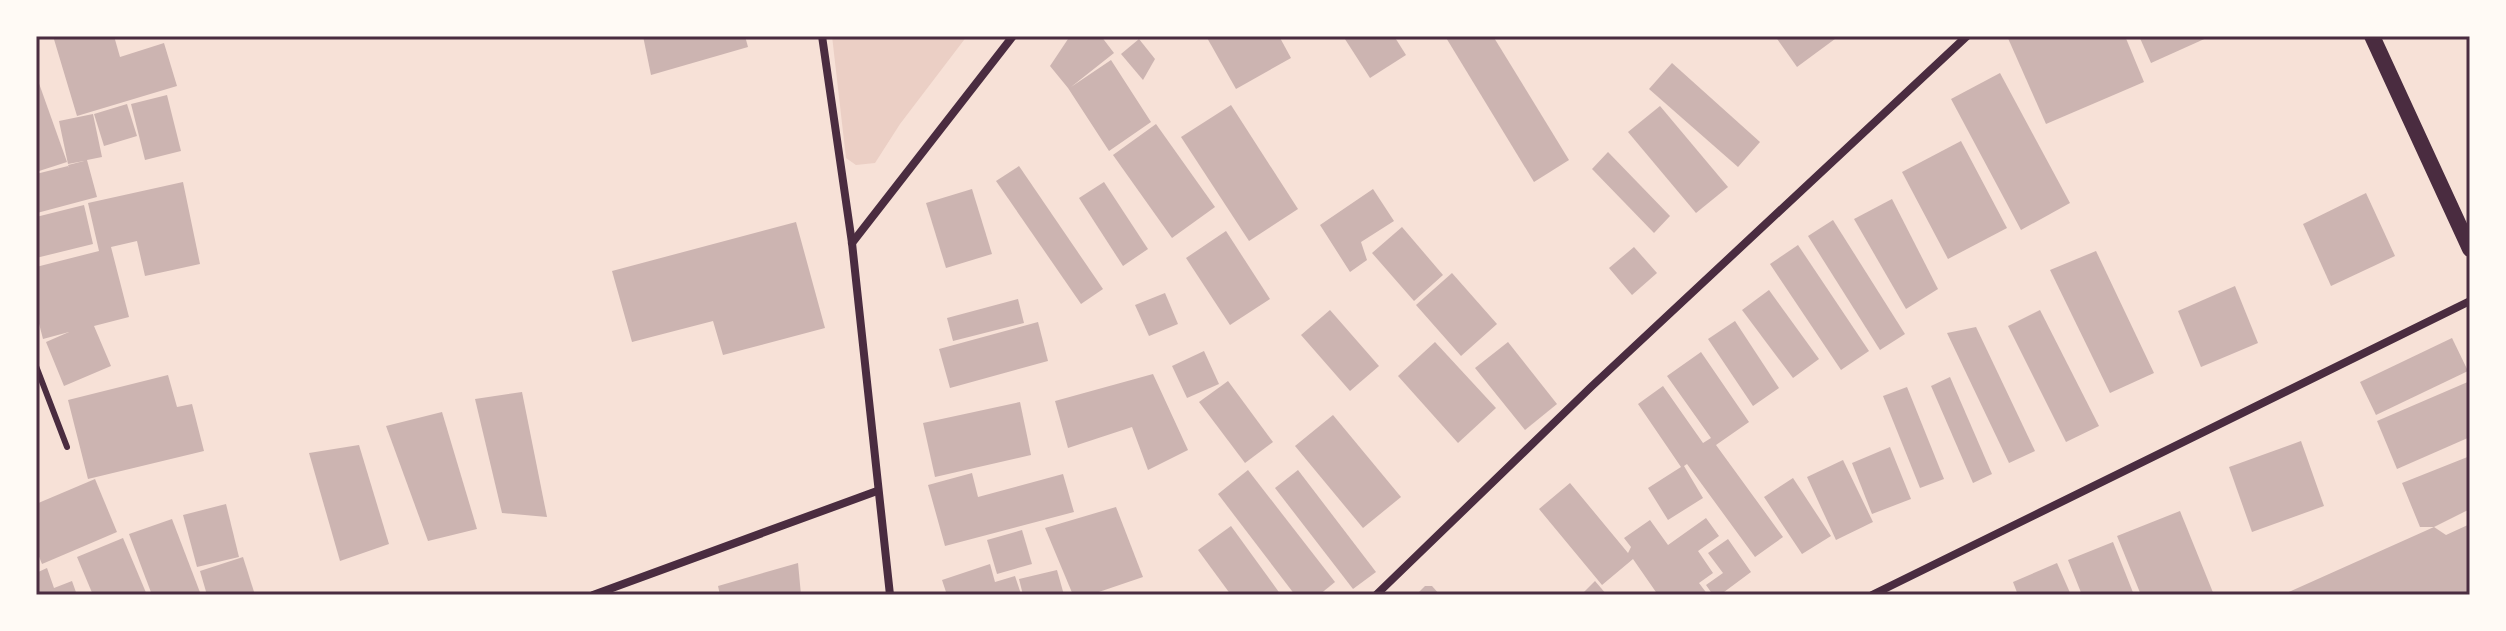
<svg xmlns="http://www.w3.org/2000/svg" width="2506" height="631" viewBox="0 0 2506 631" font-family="'Open Sans',sans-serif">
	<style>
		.green { fill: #ebcfc5 }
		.building { fill: #ccb4b1 }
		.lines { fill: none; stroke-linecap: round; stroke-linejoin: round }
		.service { stroke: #4a2c40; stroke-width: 6 }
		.minor { stroke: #4a2c40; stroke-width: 8 }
		.secondary { stroke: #4a2c40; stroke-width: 16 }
		.neatline { fill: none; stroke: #4a2c40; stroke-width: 3 }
	</style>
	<rect width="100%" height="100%" fill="#f7e1d7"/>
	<polygon class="green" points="832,36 967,36 900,124 875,163 856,165 846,158"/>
	<g class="building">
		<polygon points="53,36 114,36 120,57 164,43 177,86 77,116"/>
		<polygon points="643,36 745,36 748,47 651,75"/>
		<polygon points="1070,36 1101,36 1114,53 1071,87 1111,60 1151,122 1109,151 1068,88 1050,66"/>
		<polygon points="1206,36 1279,36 1291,58 1236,89"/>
		<polygon points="1343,36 1394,36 1406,55 1370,78"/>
		<polygon points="1445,36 1493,36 1569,160 1534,182"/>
		<polygon points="1775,36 1839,36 1797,67"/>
		<polygon points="2007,36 2125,36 2144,82 2046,124"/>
		<polygon points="2139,36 2211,36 2151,63"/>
		<polygon points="1139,39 1155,59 1143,80 1121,54"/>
		<polygon points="1672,63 1760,142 1738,167 1649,89"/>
		<polygon points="2000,73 2070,203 2021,230 1951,99"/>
		<polygon points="36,75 67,162 36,172"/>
		<polygon points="167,95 181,151 145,160 131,104"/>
		<polygon points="127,104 137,136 104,146 94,114"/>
		<polygon points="1231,105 1298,209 1249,241 1181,137"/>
		<polygon points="1660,106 1728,187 1696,213 1628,132"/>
		<polygon points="93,114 102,157 87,160 97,197 37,213 36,174 68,166 69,168 68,165 84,161 68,164 59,121"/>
		<polygon points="1156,124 1215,207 1172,238 1113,155"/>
		<polygon points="1961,141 2007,228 1948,259 1902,172"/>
		<polygon points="1608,152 1670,216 1654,233 1592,169"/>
		<polygon points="1019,166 1103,289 1081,304 996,181"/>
		<polygon points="183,182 200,264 145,276 137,241 111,247 129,317 94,326 111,366 64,386 46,342 69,332 43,339 36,312 36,267 99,251 88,203"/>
		<polygon points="1104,182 1148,249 1123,266 1079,198"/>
		<polygon points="972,189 992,254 946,268 926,203"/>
		<polygon points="1373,189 1394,221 1361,242 1367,260 1350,272 1320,225"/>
		<polygon points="2366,193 2395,256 2331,286 2303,224"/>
		<polygon points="1892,199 1938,289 1906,309 1854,219"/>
		<polygon points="84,205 93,244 36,258 36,217"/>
		<polygon points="1833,220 1905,334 1880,350 1808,236"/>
		<polygon points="796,222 825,328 723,355 713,321 632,342 612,271"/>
		<polygon points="1402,227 1443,275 1414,301 1372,253"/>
		<polygon points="1226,231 1270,299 1230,325 1186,258"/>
		<polygon points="1798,245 1869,351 1841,370 1770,264"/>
		<polygon points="1634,247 1657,273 1632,295 1609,268"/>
		<polygon points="2096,251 2154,373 2110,393 2050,270"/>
		<polygon points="1452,273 1497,324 1461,356 1416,305"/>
		<polygon points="2235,286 2258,343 2201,367 2178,311"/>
		<polygon points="1769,290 1819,359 1793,378 1742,310"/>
		<polygon points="1165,293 1178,324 1149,336 1135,305"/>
		<polygon points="1018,299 1024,323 953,341 947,318"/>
		<polygon points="1330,310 1379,366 1350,391 1301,335"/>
		<polygon points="2040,310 2099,426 2066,442 2008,326"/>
		<polygon points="1735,321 1779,388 1753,406 1708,339"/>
		<polygon points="1038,322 1048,361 950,388 939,349"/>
		<polygon points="1976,327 2035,451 2009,463 1947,333"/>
		<polygon points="2452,338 2468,371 2376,415 2360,382"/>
		<polygon points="1435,342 1496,408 1458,443 1398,376"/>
		<polygon points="1508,342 1557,404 1525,430 1475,368"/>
		<polygon points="1204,351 1219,384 1187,398 1172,366"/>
		<polygon points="1701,352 1749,422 1716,445 1783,537 1755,557 1687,464 1684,466 1703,498 1668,520 1648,488 1681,467 1638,404 1663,386 1703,443 1711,438 1667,376"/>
		<polygon points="1153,374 1188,450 1148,470 1132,427 1068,448 1055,401"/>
		<polygon points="168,375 177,407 192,404 204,451 88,479 68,400"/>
		<polygon points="1950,377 1992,474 1973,483 1931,386"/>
		<polygon points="1228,381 1273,442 1245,463 1199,402"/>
		<polygon points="2470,381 2470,437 2397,469 2377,421"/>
		<polygon points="1907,387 1944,479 1920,488 1883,396"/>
		<polygon points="522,392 547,517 502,513 475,399"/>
		<polygon points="1020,402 1031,455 935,477 923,423"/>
		<polygon points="442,412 477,529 428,541 386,426"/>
		<polygon points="1333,415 1401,497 1363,528 1295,446"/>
		<polygon points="2301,441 2324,506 2252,532 2229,467"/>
		<polygon points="359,445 389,544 340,561 309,453"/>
		<polygon points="1890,447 1911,499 1872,514 1852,463"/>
		<polygon points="2470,456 2470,509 2434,527 2446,535 2470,524 2470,595 2282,595 2434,527 2420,527 2402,483"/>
		<polygon points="1843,460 1873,522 1836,540 1807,477"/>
		<polygon points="1248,470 1335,582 1319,595 1295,595 1218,494"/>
		<polygon points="1298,470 1376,572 1353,589 1275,488"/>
		<polygon points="972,473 978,497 1063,474 1074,512 945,546 928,485"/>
		<polygon points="1793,478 1831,536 1802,554 1764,497"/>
		<polygon points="95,479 117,532 42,564 36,549 36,504"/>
		<polygon points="1570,483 1628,553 1631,547 1624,538 1650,520 1668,545 1706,518 1719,536 1698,551 1713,573 1699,583 1708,595 1658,595 1633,559 1602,585 1539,509"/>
		<polygon points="226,504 239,557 197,567 183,515"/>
		<polygon points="1116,507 1143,577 1090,595 1073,595 1045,528"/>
		<polygon points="2180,511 2214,595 2141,595 2117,536"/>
		<polygon points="172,519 201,595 152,595 129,534"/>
		<polygon points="1231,526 1281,595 1231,595 1198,550"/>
		<polygon points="1022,530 1032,564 997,574 987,540"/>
		<polygon points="123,538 147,595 93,595 77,557"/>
		<polygon points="1728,539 1751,572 1720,595 1713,595 1706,585 1723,573 1708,553"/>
		<polygon points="2113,542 2134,595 2082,595 2068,560"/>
		<polygon points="243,557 255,595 207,595 200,571"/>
		<polygon points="798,563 801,595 720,595 718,586"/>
		<polygon points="2057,563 2071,595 2018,595 2013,582"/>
		<polygon points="990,564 995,582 1015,576 1021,594 947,595 942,580"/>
		<polygon points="47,568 54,588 72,581 77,595 36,595 36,573"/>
		<polygon points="1057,570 1064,595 1023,595 1019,579"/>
		<polygon points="1595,581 1607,595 1581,595"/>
		<polygon points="1425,586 1432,586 1440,595 1416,595"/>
	</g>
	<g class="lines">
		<polyline class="service" points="36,366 67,447"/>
		<g class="minor">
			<polyline points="822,36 852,243 890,595"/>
			<polyline points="852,243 1013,36"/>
			<polyline points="593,595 877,491"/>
			<polyline points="1376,595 1591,387 1967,36"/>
			<polyline points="1872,595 2470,301"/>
		</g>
		<polyline class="secondary" points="2372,36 2470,249"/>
	</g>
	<rect width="2506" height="631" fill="none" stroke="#fffaf5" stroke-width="76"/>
	<rect x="38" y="38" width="2430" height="555" class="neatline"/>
</svg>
